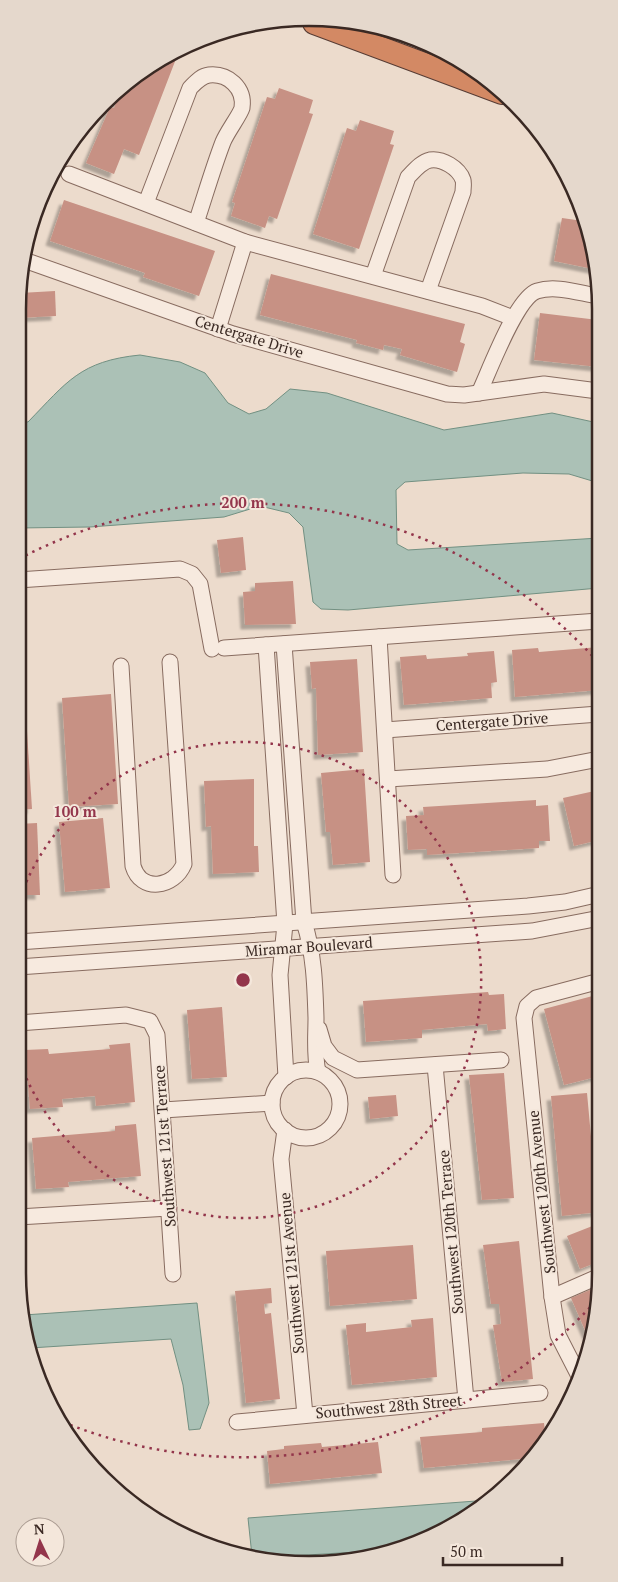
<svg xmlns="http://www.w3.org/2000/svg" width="618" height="1582" viewBox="0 0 618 1582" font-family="'PT Serif',serif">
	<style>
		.water { fill: #abc1b6; stroke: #729082 }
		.building { fill: #c79184; filter: url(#shadow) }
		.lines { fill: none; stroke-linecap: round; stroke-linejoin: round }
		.minor-casing { stroke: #886c60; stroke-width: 17 }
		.highway-casing { stroke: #573c34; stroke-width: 24 }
		.minor { stroke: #f7eadf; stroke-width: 15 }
		.highway { stroke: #d38964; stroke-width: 22 }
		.ring { fill: none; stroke: #93354b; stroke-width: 2.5; stroke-dasharray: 2.5 5 }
		.labels { text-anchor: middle; stroke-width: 4; stroke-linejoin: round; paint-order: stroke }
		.street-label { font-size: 15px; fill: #3a2923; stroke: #f4e7db }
		.rim { fill: none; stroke: #3a2923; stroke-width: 2.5 }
		.centre { fill: #93354b; stroke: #f4e7db; stroke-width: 2.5 }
		.ring-label { font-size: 15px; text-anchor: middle; font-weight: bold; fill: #93354b; stroke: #f4e7db; stroke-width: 4; stroke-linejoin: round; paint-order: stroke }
	</style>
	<defs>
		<filter id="shadow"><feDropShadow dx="-4.5" dy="4.5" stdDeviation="1" flood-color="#0004"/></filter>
	</defs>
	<rect width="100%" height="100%" fill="#ecdbcc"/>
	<g class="water">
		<path d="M140,355l40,7 25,11 23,30 21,11 17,-5 24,-20 37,4 117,37 108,-17 46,10 1,60 -30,-9 -46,-1 -118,9 -9,8 1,54 11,6 191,-12v50l-251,22 -27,-1 -8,-7 -10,-75 -14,-14 -29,-7 -36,11 -134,10 -72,1v-107l10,1c39,-40 52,-61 112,-67z"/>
		<polygon points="197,1303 209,1403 200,1429 189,1430 183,1385 171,1339 30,1348 24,1315"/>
		<polygon points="476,1501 481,1506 471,1516 389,1550 258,1558 252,1556 248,1518"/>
	</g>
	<g class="building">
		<polygon points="179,51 139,155 124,149 114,174 86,163 110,107 114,108 119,95 164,56"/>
		<polygon points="279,88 313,100 309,113 313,114 277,219 269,216 265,228 231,216 235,203 232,202 267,97 275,99"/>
		<polygon points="360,120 394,131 390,144 394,145 359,249 313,234 347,128 356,131"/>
		<polygon points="64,200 215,251 199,296 143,277 145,273 50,241"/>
		<polygon points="562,218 583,221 598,270 554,261"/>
		<polygon points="271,274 465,324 460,342 465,344 457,372 400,355 402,349 384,345 383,350 356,343 357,340 260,315"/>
		<polygon points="55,291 56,316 18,318 20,293"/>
		<polygon points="540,313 598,320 598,367 534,360"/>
		<polygon points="243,537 246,570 221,573 217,540"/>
		<polygon points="293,581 296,624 245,625 243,592 255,591 255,583"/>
		<polygon points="599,647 599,690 515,697 512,650 538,648 539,652"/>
		<polygon points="494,651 497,682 491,683 492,698 404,705 400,657 426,655 427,659 468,656 467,653"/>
		<polygon points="357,659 363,752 318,755 316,688 312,689 310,662"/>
		<polygon points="111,694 118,804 69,807 62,698"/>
		<polygon points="25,700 32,809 18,810 18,701"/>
		<polygon points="364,769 370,862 333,865 330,832 326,832 321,773"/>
		<polygon points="254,779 254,846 258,846 259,872 213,874 211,826 206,827 204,781"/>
		<polygon points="599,790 599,840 574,846 563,798"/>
		<polygon points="536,800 536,806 548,805 550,841 539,841 539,848 427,855 427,849 408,850 406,816 424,815 423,807"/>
		<polygon points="103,818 110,888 65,892 59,822"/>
		<polygon points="37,823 40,895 18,895 18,824"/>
		<polygon points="488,992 489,995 504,994 506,1029 488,1031 487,1024 422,1030 422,1038 366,1042 363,1001"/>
		<polygon points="600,994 600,1033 591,1036 600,1076 564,1085 544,1009"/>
		<polygon points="222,1007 227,1077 192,1079 187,1010"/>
		<polygon points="130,1043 135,1102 96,1106 95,1096 62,1099 63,1107 30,1109 25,1050 48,1049 49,1054 110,1049 109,1045"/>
		<polygon points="504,1073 514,1198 482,1200 469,1075"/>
		<polygon points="587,1093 595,1180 597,1180 600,1212 562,1216 551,1096"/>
		<polygon points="396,1095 398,1116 370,1119 368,1097"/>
		<polygon points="136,1124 141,1176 68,1182 69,1187 36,1189 32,1138 115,1131 115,1126"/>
		<polygon points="600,1223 600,1261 580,1269 567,1236"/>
		<polygon points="519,1241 533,1379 502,1382 493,1325 501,1324 499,1304 491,1304 483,1245"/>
		<polygon points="413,1245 417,1299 330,1306 326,1251"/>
		<polygon points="599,1286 597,1303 591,1344 571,1298"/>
		<polygon points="271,1288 272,1303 264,1304 265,1314 271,1313 280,1399 246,1403 235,1291"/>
		<polygon points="433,1318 437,1377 352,1385 346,1325 366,1323 366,1332 412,1327 411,1320"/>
		<polygon points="544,1423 546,1439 540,1450 532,1458 424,1468 420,1437 482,1432 482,1428"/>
		<polygon points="378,1442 382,1473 270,1484 267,1451 284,1449 284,1446 321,1443 322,1447"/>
	</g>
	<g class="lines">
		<defs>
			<g id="minor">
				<polyline points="69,174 245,242 482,306 513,318"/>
				<path d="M146,203l44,-115c6,-6 11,-12 19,-13 19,-2 36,13 33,33 -2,7 -15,24 -19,34 -10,26 -18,54 -27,81"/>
				<polyline points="24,260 233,334 447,394 464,395 544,384 598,391"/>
				<path d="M373,276l35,-99c6,-6 13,-15 22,-17 12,-2 29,8 33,20 1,3 0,8 0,12l-35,99"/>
				<polyline points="218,329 245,242"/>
				<path d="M479,393c10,-21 37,-95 58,-102 19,-6 42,2 61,5"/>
				<polyline points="18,580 180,569 192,574 200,584 212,649"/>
				<polyline points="379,637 393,875"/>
				<path d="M284,644l20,278c10,31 11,63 12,96 0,18 -2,36 2,54"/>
				<polyline points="266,645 285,924 280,975 286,1077"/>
				<polyline points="224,648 599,621"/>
				<path d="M121,666l12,200c8,27 41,22 51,-2l-14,-202"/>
				<polyline points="385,730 599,714"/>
				<polyline points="388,779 547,769 599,759"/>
				<polyline points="18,942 528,906 565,902 600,894"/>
				<polyline points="18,967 532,931 600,918"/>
				<polyline points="18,1023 126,1015 150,1021 157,1035 173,1274"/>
				<polyline points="319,1029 324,1046 333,1058 357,1070 501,1060"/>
				<polyline points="435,1065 466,1400"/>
				<circle cx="306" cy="1104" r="34"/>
				<polyline points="163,1110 272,1103"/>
				<polyline points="285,1130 281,1159 305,1415"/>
				<polyline points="18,1217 169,1208"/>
				<polyline points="552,1297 600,1276"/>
				<polyline points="578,1374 558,1335 552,1297 524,1018 527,1006 536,998 600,981"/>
				<polyline points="237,1422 540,1393"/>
			</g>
			<polyline id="highway" points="314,23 502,93"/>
		</defs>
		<use href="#minor" class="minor-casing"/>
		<use href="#highway" class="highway-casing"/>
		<use href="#minor" class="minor"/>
		<use href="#highway" class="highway"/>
	</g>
	<g class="ring">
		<path d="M18 903A238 238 0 1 1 18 1057"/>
		<path d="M595 1302A477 477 0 0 1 68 1424M19 559A477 477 0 0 1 597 661"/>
	</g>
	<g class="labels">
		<g class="street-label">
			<text transform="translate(249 337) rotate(17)" y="5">Centergate Drive</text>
			<text transform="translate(492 722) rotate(-4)" y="5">Centergate Drive</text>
			<text transform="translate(309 947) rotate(-4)" y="5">Miramar Boulevard</text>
			<text transform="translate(165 1146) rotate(-94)" y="5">Southwest 121st Terrace</text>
			<text transform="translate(542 1192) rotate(-96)" y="5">Southwest 120th Avenue</text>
			<text transform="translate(451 1232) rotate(-95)" y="5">Southwest 120th Terrace</text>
			<text transform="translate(292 1273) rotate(-95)" y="5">Southwest 121st Avenue</text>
			<text transform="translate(389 1407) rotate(-5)" y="5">Southwest 28th Street</text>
		</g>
	</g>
	<path d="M0 0H618V1582H0ZM309 26H309A283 283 0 0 1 592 309V1273A283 283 0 0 1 309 1556H309A283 283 0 0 1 26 1273V309A283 283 0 0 1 309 26Z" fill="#e5d8cc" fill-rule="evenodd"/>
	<path class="rim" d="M309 26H309A283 283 0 0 1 592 309V1273A283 283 0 0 1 309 1556H309A283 283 0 0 1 26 1273V309A283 283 0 0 1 309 26Z"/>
	<circle cx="243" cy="980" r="8" class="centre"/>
	<g class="ring-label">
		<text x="243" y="508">200 m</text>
		<text x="75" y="817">100 m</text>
	</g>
	<g transform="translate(40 1542) rotate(356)"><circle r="24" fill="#f4e7db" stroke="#aa9b91"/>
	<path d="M0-4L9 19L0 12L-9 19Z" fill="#93354b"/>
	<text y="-8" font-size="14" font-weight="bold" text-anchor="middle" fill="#3a2923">N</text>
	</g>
	<path d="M443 1557v8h119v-8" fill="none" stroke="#3a2923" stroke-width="2.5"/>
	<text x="450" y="1557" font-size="15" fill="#3a2923" stroke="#f4e7db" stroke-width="4" paint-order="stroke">50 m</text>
</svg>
